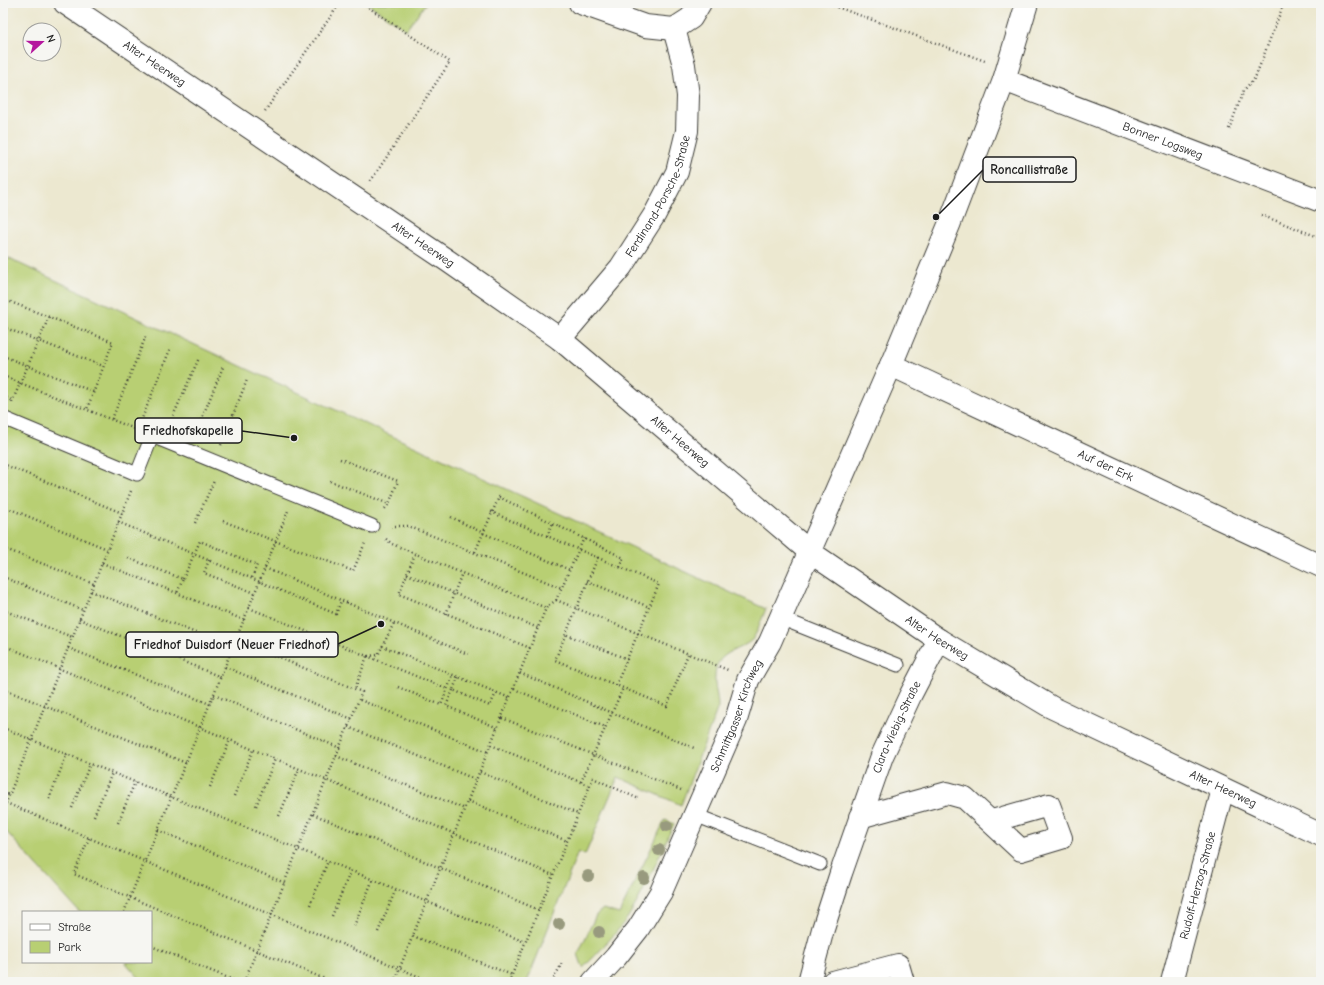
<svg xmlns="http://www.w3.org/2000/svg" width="1324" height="985" viewBox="0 0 1324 985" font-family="'Comic Neue',sans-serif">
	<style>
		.green { fill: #b8cf73; stroke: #6a7648 }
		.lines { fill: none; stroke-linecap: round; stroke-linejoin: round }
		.service-casing { stroke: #3b3b37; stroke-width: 15 }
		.minor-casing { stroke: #3b3b37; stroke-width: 24 }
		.path { stroke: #3b3b37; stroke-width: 2.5; stroke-dasharray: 1 3; stroke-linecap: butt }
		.service { stroke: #fff; stroke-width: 13 }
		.minor { stroke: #fff; stroke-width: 22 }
		.tree { fill: #989a7e }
		.labels { text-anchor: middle; stroke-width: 3.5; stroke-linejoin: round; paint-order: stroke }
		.street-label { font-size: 12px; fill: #1c1c1c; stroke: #f6f6f2 }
		.leader { fill: none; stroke: #1c1c1c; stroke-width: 1.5 }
		.callout-dot { fill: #1c1c1c; stroke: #f6f6f2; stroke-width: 1.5 }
		.callout { fill: #f6f6f2; stroke: #1c1c1c; stroke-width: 1.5 }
		.callout-label { font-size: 13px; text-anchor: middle; font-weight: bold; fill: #1c1c1c }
	</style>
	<rect width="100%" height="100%" fill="#f6f6f2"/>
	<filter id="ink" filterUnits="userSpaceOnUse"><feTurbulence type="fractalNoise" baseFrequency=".025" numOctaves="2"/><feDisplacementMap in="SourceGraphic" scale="8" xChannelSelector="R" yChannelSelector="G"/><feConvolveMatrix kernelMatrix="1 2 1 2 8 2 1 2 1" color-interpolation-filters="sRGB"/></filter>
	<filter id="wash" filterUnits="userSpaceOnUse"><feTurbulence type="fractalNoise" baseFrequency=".012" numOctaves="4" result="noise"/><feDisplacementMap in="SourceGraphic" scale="16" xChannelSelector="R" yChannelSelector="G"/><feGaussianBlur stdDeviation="0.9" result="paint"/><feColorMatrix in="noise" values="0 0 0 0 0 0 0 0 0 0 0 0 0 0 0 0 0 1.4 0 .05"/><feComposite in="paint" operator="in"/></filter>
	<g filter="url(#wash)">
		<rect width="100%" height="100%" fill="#ece8d0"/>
		<g class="green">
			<polygon points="367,3 426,3 406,30"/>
			<path d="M3,256l763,353c-3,6 -10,27 -14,31 -14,12 -37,11 -37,37 -1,9 3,19 3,30l-37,98 -63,-28 -33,78 -7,-3 -51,130h-384l-18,-20h26v-50h-72l-76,-84z"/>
			<path d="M665,820l9,4c-15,31 -27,64 -46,93 -13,18 -29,35 -45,51l-5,-14 18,-39 7,-6 16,5z"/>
		</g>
	</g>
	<g filter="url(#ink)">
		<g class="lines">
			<defs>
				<g id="service">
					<polyline points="3,418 137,474 152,436 372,526"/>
					<polyline points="780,618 898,665"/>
					<polyline points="695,815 820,864"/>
				</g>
				<g id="minor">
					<path id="s1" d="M65,3l383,258 112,78 250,213 129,88 112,67 270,128"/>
					<polyline points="580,3 645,26 674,29 691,18 700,3"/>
					<path id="s2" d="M1004,80l317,121"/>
					<path id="s3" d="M560,339l61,-72 34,-53 22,-42 10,-41 1,-35 -4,-31 -10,-36"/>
					<path id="s4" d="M891,365l430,201"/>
					<polyline points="860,817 947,793 965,798 1021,850 1061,838 1049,805 992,821"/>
					<path id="s5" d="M593,982l23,-25 22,-28 23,-37 75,-172 12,-40 22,-38 121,-277 58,-140 55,-145 23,-77"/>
					<path id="s6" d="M809,982l14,-53 18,-56 41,-117 28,-60 29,-56"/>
					<polyline points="833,982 898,965 903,982"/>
					<path id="s7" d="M1172,982l51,-193"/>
				</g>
			</defs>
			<use href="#service" class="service-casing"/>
			<use href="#minor" class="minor-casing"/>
			<g class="path">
				<polyline points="362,3 450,62 370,182"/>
				<polyline points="826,3 985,61"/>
				<polyline points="265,111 340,3"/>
				<polyline points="1229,129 1244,90 1255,78 1284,3"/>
				<polyline points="1261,215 1321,238"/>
				<polyline points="3,299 113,342 87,409"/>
				<polyline points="3,327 103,366"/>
				<polyline points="3,356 94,392"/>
				<polyline points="3,376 135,429"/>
				<polyline points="3,396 12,400"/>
				<polyline points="12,402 49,317"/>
				<polyline points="112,419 146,336"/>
				<polyline points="141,421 171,347"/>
				<polyline points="170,423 199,358"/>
				<polyline points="195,435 223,367"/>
				<polyline points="221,445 247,380"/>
				<polyline points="340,459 398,481 389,504 383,511"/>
				<polyline points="3,464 122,513"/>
				<polyline points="3,476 7,465"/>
				<polyline points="330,481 389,504"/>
				<polyline points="131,491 6,803 432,982"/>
				<polyline points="3,506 107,549"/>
				<polyline points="491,512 659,584 627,659 565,634"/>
				<polyline points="451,517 483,533 570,570"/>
				<polyline points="223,521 353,571 365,543"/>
				<polyline points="118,522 336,614 341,601"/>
				<polyline points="195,523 214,481"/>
				<polyline points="391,526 408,526 562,588"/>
				<polyline points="547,536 553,523"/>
				<polyline points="386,539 392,544 546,608"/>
				<polyline points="3,548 94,584"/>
				<polyline points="475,552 499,497 624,558 620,567"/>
				<polyline points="415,554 399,594 530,648"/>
				<polyline points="598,557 555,660 667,706 688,654"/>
				<polyline points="128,558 183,579 177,593"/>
				<polyline points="209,560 204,573 255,593"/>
				<polyline points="102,563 244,620"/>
				<polyline points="265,568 470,655"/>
				<polyline points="407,574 538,628"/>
				<polyline points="3,577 83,610"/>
				<polyline points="183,579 200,541 257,565 252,578"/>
				<polyline points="587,581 649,607"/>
				<polyline points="91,591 233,648"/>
				<polyline points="556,600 728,670"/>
				<polyline points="249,608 367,656 355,689"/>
				<polyline points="3,610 72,637"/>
				<polyline points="446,614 462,573"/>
				<polyline points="79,619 221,677"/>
				<polyline points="236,640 362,692 244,982"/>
				<polyline points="3,645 553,875"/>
				<polyline points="382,646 510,698"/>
				<polyline points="68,648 210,704"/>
				<polyline points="367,656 447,689"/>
				<polyline points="368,656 378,655 394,623"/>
				<polyline points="225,667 352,719"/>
				<polyline points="520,673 694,748"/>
				<polyline points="458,677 453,690 490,706 496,693"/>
				<polyline points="616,685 627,659"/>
				<polyline points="398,687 441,705 453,675"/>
				<polyline points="3,689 186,763"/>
				<polyline points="514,689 605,727"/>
				<polyline points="453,690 446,706 498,728"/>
				<polyline points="214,695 340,748"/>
				<polyline points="360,700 488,752"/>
				<polyline points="502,718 681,790"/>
				<polyline points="348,727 477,780"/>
				<polyline points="3,728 525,942"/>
				<polyline points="491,745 590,786"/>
				<polyline points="336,756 465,809"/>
				<polyline points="480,772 578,814"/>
				<polyline points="581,782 623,688"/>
				<polyline points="210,787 230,740"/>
				<polyline points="3,793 9,795"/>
				<polyline points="234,796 253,750"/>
				<polyline points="49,799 67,754"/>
				<polyline points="468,801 567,841"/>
				<polyline points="256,806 275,759"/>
				<polyline points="72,808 90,764"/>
				<polyline points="313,814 539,910"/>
				<polyline points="94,816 112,773"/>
				<polyline points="279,816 299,769"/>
				<polyline points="118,823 135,782"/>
				<polyline points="158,830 285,883"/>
				<polyline points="89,838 74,874 332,982"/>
				<polyline points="310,905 328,861"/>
				<polyline points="124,912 200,728 288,511"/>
				<polyline points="332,916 351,870"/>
				<polyline points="354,926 373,879"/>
				<polyline points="378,932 396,889"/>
				<polyline points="413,936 512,975"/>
				<polyline points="151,946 238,982"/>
				<polyline points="394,982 546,608 556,600 584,538"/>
				<polyline points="509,982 593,778 639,799"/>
				<polyline points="552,982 562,963"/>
			</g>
			<use href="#service" class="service"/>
			<use href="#minor" class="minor"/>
		</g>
		<g class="tree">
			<circle cx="667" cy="826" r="6"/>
			<circle cx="659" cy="850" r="6"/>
			<circle cx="588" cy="876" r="6"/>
			<circle cx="644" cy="878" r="6"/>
			<circle cx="559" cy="924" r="6"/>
			<circle cx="599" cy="932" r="6"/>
		</g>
	</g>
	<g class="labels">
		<g class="street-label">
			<text dy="4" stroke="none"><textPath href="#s1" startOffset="108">Alter Heerweg</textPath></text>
			<text dy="4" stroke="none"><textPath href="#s2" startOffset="170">Bonner Logsweg</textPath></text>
			<text dy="4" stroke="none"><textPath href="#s3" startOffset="175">Ferdinand-Porsche-Straße</textPath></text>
			<text dy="4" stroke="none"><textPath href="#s1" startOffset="432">Alter Heerweg</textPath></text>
			<text dy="4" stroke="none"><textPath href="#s1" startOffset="756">Alter Heerweg</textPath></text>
			<text dy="4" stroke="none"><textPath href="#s4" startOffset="237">Auf der Erk</textPath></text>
			<text dy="4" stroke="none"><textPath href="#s1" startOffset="1080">Alter Heerweg</textPath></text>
			<text dy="4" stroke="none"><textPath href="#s5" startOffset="305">Schmittgasser Kirchweg</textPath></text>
			<text dy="4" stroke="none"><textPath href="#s6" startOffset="270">Clara-Viebig-Straße</textPath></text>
			<text dy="4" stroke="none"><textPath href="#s1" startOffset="1404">Alter Heerweg</textPath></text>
			<text dy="4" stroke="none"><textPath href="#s7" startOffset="100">Rudolf-Herzog-Straße</textPath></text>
		</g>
	</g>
	<path class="leader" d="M936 217L983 170M294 438L242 431M381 624L338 644"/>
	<g class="callout-dot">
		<circle cx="936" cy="217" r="4"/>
		<circle cx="294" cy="438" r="4"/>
		<circle cx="381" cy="624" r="4"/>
	</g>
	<g class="callout">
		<rect x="983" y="157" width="93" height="25" rx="4"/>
		<rect x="135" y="418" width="107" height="25" rx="4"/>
		<rect x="126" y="632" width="212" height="25" rx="4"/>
	</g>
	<g class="callout-label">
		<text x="1029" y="174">Roncallistraße</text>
		<text x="188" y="435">Friedhofskapelle</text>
		<text x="232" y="649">Friedhof Duisdorf (Neuer Friedhof)</text>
	</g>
	<rect width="1324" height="985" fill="none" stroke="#f6f6f2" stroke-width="16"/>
	<rect x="22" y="911" width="130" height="52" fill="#f6f6f2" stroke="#9f9f9c"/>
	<rect x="30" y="924" width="20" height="6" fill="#ffffff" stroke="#9f9f9c"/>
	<text x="58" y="931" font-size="12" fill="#1c1c1c">Straße</text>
	<rect x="30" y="941" width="20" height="12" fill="#b8cf73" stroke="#9f9f9c"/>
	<text x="58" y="951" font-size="12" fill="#1c1c1c">Park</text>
	<g transform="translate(42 42) rotate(69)"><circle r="19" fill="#f6f6f2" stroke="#9f9f9c"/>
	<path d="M0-3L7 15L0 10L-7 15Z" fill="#b5179e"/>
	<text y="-6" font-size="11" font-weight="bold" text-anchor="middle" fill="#1c1c1c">N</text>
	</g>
</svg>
